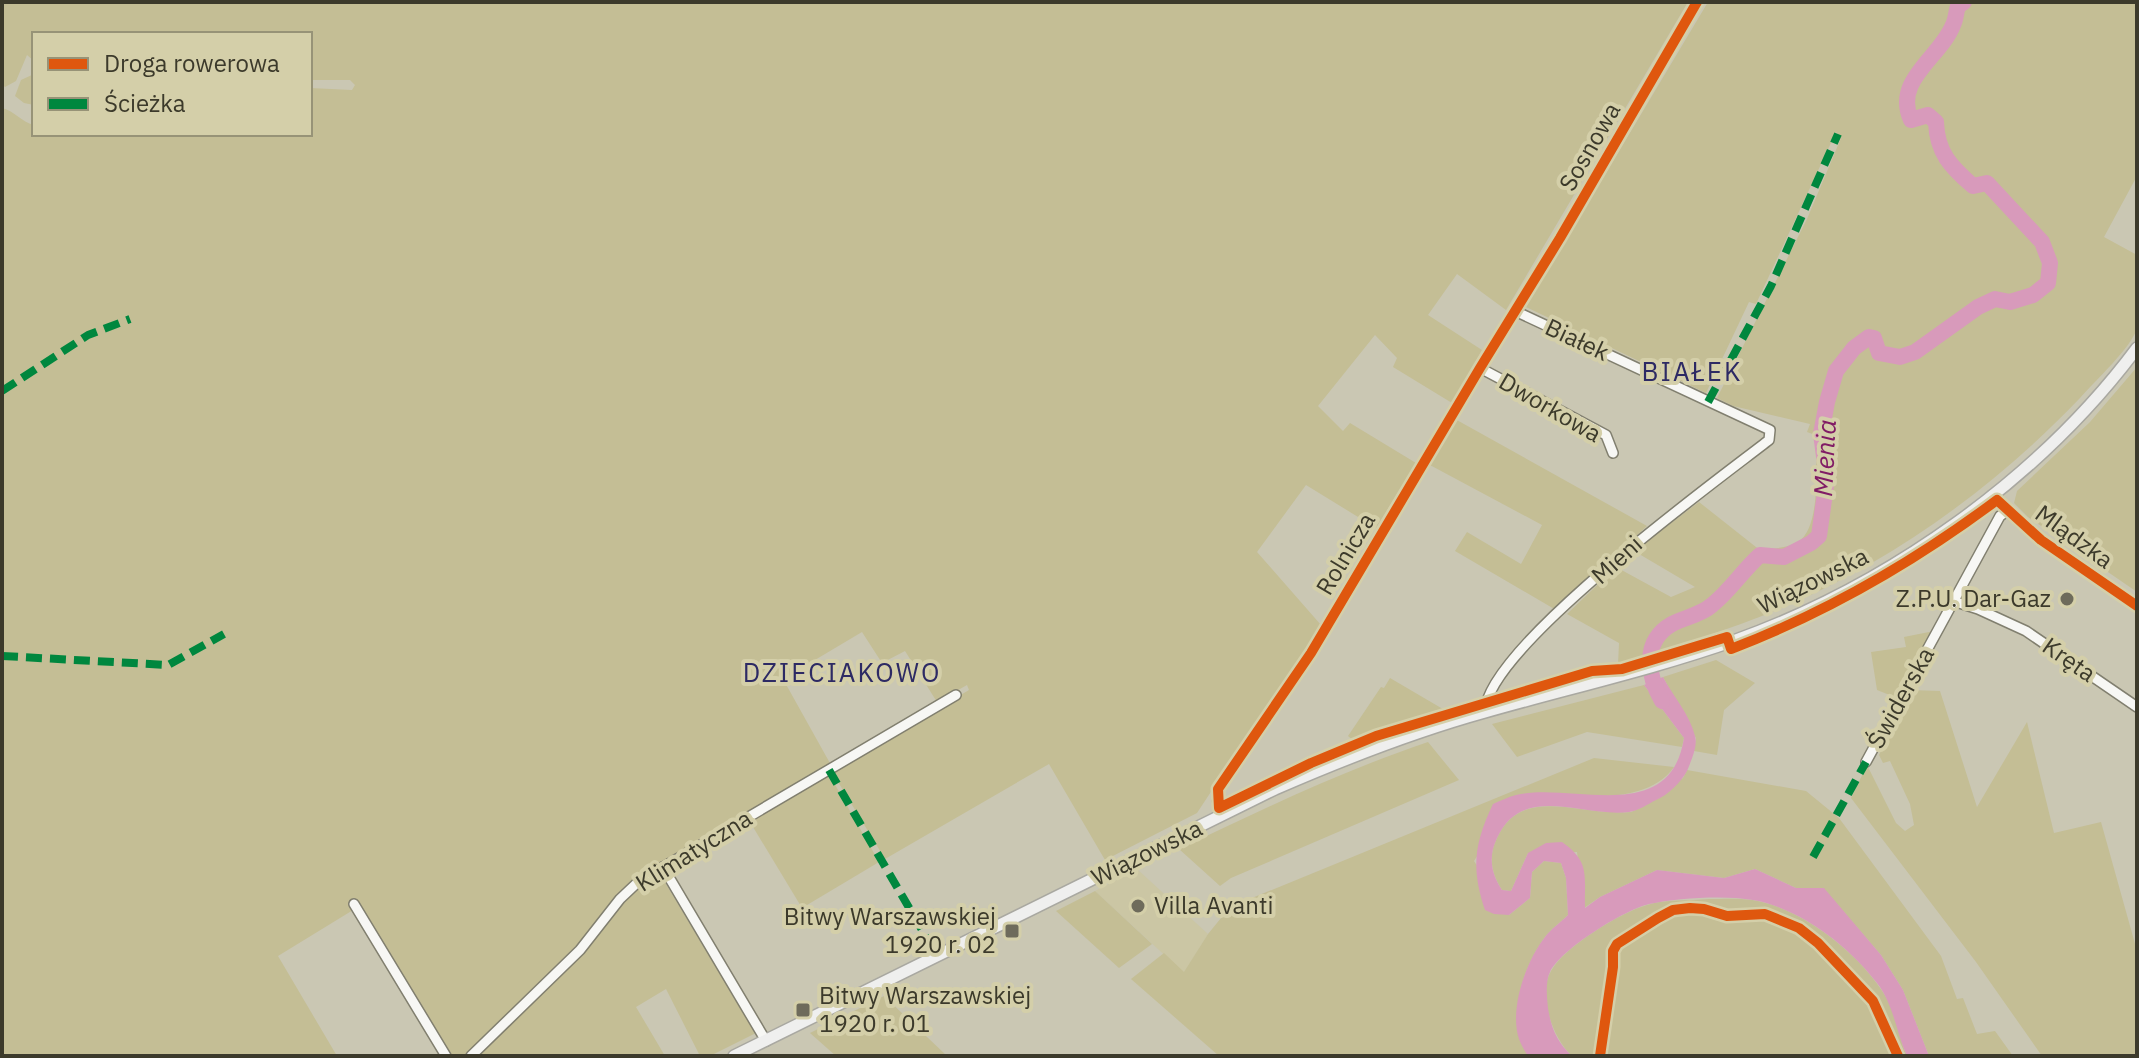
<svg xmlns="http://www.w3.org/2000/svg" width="2139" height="1058" viewBox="0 0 2139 1058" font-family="'IBM Plex Sans',sans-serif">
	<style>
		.built { fill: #cbc6a4 }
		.green { fill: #c4be95 }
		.water { fill: #d89abb }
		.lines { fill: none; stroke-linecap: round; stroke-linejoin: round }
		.river { stroke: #d89abb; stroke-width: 16 }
		.minor-casing { stroke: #817f6f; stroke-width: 12 }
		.major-casing { stroke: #a9a8a1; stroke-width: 14 }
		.minor { stroke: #f7f7f4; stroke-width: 9 }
		.major { stroke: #efefee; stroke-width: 11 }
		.quiet { stroke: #00873e; stroke-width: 8; stroke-dasharray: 16 8; stroke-linecap: butt }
		.cycleway-casing { stroke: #d4cfa9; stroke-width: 15 }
		.cycleway { stroke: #df570e; stroke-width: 10 }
		.poi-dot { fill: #6e6b5b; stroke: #d4cfa9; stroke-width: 3 }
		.labels { text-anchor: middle; stroke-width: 8; stroke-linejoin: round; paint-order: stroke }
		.street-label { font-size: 24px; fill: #3c3a2b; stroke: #d4cfa9 }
		.poi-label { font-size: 24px; fill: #3c3a2b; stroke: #d4cfa9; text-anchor: end }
		.neighbourhood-label { font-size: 26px; letter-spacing: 2px; fill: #2d2a64; stroke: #d4cfa9 }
		.water-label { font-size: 26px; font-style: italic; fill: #811c65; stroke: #d4cfa9 }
	</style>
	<rect width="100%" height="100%" fill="#cac7b3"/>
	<polygon class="built" points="1137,869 1208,934 1184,973 1095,891"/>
	<g class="green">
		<path d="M2,2h1686l-182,308 -49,-36 -29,41 54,35 -30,53 -59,-36 4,-9 -22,-23 -57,71 25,25 7,-8 66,40 -40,65 -70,-43 -49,67 64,73 -124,188 -92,47 -56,-96 -164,95 -53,-87 137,-82 -2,-5 -30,17 -32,-51 -23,12 -20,-31 -79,47 48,86 -176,101 101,167 -46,23h-10l-34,-67 -30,18 29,49h-216l-91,-149 -80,49 59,100h-335v-948c13,3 19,14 32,17v9h276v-46l42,2 3,-5 -5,-5h-40v-46h-276v27l-7,-6 -11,26 -11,6 -3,-3z"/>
		<path d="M1708,2h429v174l-33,61 33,18c0,19 2,56 0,73 -4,18 -44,55 -57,70 -85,89 -188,164 -301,211 -52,22 -107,38 -161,55l1,-21 -52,-29 49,-47 55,30 24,-10 -61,-36 65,-49 62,49c11,-3 28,-3 37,-9 24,-15 18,-82 17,-107l-8,-3 3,-8 -77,-18 -16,-8 90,-179 34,-81 -5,-6 -80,172 -7,-2 -43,91 -180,-86z"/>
		<polygon points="34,74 34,105 24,103 15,96 21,80"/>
		<polygon points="2137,367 2137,592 2028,517 2014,503 2017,491 2090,422"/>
		<polygon points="1455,419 1647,526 1556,610 1455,551 1467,532 1521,564 1542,525 1428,464"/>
		<polygon points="1934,631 1897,698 1877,690 1871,652 1906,647 1904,637"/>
		<polygon points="1716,660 1755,683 1724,710 1717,755 1694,751 1696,738 1663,677"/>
		<polygon points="1390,678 1448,712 1355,742 1348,736 1381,687 1384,688"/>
		<polygon points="1644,685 1684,738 1682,747 1587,732 1517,757 1492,724"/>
		<polygon points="1910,690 1940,691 1977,807 2027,722 2054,833 2101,822 2137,951 2137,1056 2042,1056 1976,962 1851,798 1867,765 1896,823 1905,831 1914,825 1910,804 1890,761 1883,763 1879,755"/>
		<path d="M1428,742l31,38 -228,98 -11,8 -41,-37c82,-39 163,-78 249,-107z"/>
		<path d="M1594,758l80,9c-31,44 -111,25 -158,28l-42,66 35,54 21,-17 2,-26 12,-11 17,2 5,15 2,37c-7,7 -17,14 -23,22 -25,35 -37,80 -17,119h-309l-88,-77 33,-26 20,19 24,-38 22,-27z"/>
		<path d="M1687,770l119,21 33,27 102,138 16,43 6,-1 14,36 18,-3 18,25h-84l-26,-66 -22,-35 -57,-66 -28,-1 -41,-19 -31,9 -67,-8 -57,27 -16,11 -7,-56 -49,1 -17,38 -9,-1c-11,-17 -14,-34 -5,-52 22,-49 73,-27 115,-26 5,0 14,1 19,0 12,-4 39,-26 52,-34z"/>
		<polygon points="829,774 879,862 802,908 750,822"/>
		<polygon points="1095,891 1152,944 1119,968 1056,911"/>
		<path d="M1709,899c13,0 29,-1 43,1 51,7 115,59 138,104 8,16 9,35 17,52h-335c-19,-17 -35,-61 -21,-85 13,-24 70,-59 96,-66 19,-6 42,-4 62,-6z"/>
		<polygon points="884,996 947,1056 836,1056 810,1033"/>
	</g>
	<path class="water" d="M1663,677c10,19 27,38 32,59 3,10 -4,25 -8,35 -6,11 -19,24 -31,29 -8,4 -18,11 -27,12 -47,6 -106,-30 -132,26 -9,19 -6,35 5,52l9,1 17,-38 18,-10 16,-1c29,20 22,35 23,66l15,-11 57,-27 67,8 31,-9 41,19h28l57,67 22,35 26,66h-22c-11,-24 -13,-51 -30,-73 -28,-37 -77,-75 -124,-83 -29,-5 -76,-2 -104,4 -25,6 -88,45 -99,68 -5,10 -3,26 -2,36 3,20 9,34 24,48h-44c-3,-5 -7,-11 -9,-17 -10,-30 7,-78 26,-102 6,-8 16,-15 23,-22l-2,-37 -5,-15 -17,-2 -12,11 -2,26 -21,17 -15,-1 -9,-4c-14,-42 -11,-66 8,-106 7,-3 15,-7 23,-9 55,-14 154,33 168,-57l-40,-53z"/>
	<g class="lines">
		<path class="river" d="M1662,701c-15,-26 -20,-60 10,-77 13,-7 29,-9 40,-19 18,-14 31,-35 48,-50l24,2 27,-14 8,-7 8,-58 -6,-44 6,-32 9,-31 18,-23 15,-11 5,1 5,15 21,4 15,-5 63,-45 17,-8 15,3 23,-7 15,-12 2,-20 -8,-21 -55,-59 -14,3c-22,-19 -36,-33 -37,-64l-8,-7 -17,5c-18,-40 29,-62 42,-95 3,-6 3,-13 5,-19l6,-4"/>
		<defs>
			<g id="minor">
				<polyline points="1480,368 1606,435 1613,453"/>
				<path d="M1992,495c41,45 95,77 145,111"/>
				<polyline points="1953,601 1978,609 2026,631 2137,707"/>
				<path d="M1485,712c0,-63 230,-230 284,-272l1,-10 -255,-119"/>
				<polyline points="1866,762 2000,516 2007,511"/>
				<polyline points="1222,815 1217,799 1218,789 1311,653 1480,368 1560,238 1697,2"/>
				<polyline points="663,867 766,1041"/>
				<polyline points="354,904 446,1056"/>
				<polyline points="471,1056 580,950 620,899 638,882 956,695"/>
			</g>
			<path id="major" d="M734,1056l541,-267c69,-30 138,-57 210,-77 84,-24 169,-43 251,-72 153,-55 303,-161 401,-292"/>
		</defs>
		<use href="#minor" class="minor-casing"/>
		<use href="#major" class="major-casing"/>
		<use href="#minor" class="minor"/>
		<use href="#major" class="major"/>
		<g class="quiet">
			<polyline points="2,391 88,335 130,319"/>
			<polyline points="1708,402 1771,286 1838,134"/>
			<polyline points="2,656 168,665 224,634"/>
			<polyline points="829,770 933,949"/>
			<polyline points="1813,857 1866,762"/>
		</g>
		<defs>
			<g id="cycleway">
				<path d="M1697,2l-137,236 -80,130 -169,285 -93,136 1,19 92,-45 65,-27 216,-65 30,-2 105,-32 4,12c97,-37 183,-87 266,-149l44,40 96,66"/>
				<polyline points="1600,1056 1613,967 1613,951 1617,944 1658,918 1673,910 1690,908 1704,909 1727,916 1765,914 1799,928 1818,943 1873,1001 1898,1056"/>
			</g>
		</defs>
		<use href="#cycleway" class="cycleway-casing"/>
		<use href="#cycleway" class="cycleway"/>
	</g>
	<g class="poi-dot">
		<circle cx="2067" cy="599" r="8"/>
		<circle cx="1138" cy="906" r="8"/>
		<rect x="1004" y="923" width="16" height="16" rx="4"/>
		<rect x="795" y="1002" width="16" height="16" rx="4"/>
	</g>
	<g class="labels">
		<g class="street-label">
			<text transform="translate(1590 147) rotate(-60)" y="8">Sosnowa</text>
			<text transform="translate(1577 340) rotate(25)" y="8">Białek</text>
			<text transform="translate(1550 408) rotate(30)" y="8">Dworkowa</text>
			<text transform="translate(2074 537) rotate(36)" y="8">Mlądzka</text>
			<text transform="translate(1346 554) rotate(-59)" y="8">Rolnicza</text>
			<text transform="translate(1617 560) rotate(-42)" y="8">Mieni</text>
			<text transform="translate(1813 581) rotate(-26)" y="8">Wiązowska</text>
			<text transform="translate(2069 660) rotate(35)" y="8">Kręta</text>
			<text transform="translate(1901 698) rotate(-61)" y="8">Świderska</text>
			<text transform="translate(694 851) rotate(-32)" y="8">Klimatyczna</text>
			<text transform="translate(1147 853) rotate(-26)" y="8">Wiązowska</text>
		</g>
		<g class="poi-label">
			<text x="2051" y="607">Z.P.U. Dar-Gaz</text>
			<text x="1154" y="914" text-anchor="start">Villa Avanti</text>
			<text x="996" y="925">Bitwy Warszawskiej<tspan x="996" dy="28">1920 r. 02</tspan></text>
			<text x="819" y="1004" text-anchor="start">Bitwy Warszawskiej<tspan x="819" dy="28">1920 r. 01</tspan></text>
		</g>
		<g class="neighbourhood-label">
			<text x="1692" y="381">BIAŁEK</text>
			<text x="842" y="682">DZIECIAKOWO</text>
		</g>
		<g class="water-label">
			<text transform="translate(1825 458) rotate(-87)" y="9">Mienia</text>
		</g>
	</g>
	<rect width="2139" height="1058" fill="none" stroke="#3c3a2b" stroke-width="8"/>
	<rect x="32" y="32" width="280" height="104" fill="#d4cfa9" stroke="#979377" stroke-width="2"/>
	<rect x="48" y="58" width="40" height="12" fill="#df570e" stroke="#979377" stroke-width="2"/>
	<text x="104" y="72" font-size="24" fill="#3c3a2b">Droga rowerowa</text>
	<rect x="48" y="98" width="40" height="12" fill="#00873e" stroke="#979377" stroke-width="2"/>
	<text x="104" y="112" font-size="24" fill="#3c3a2b">Ścieżka</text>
</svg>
